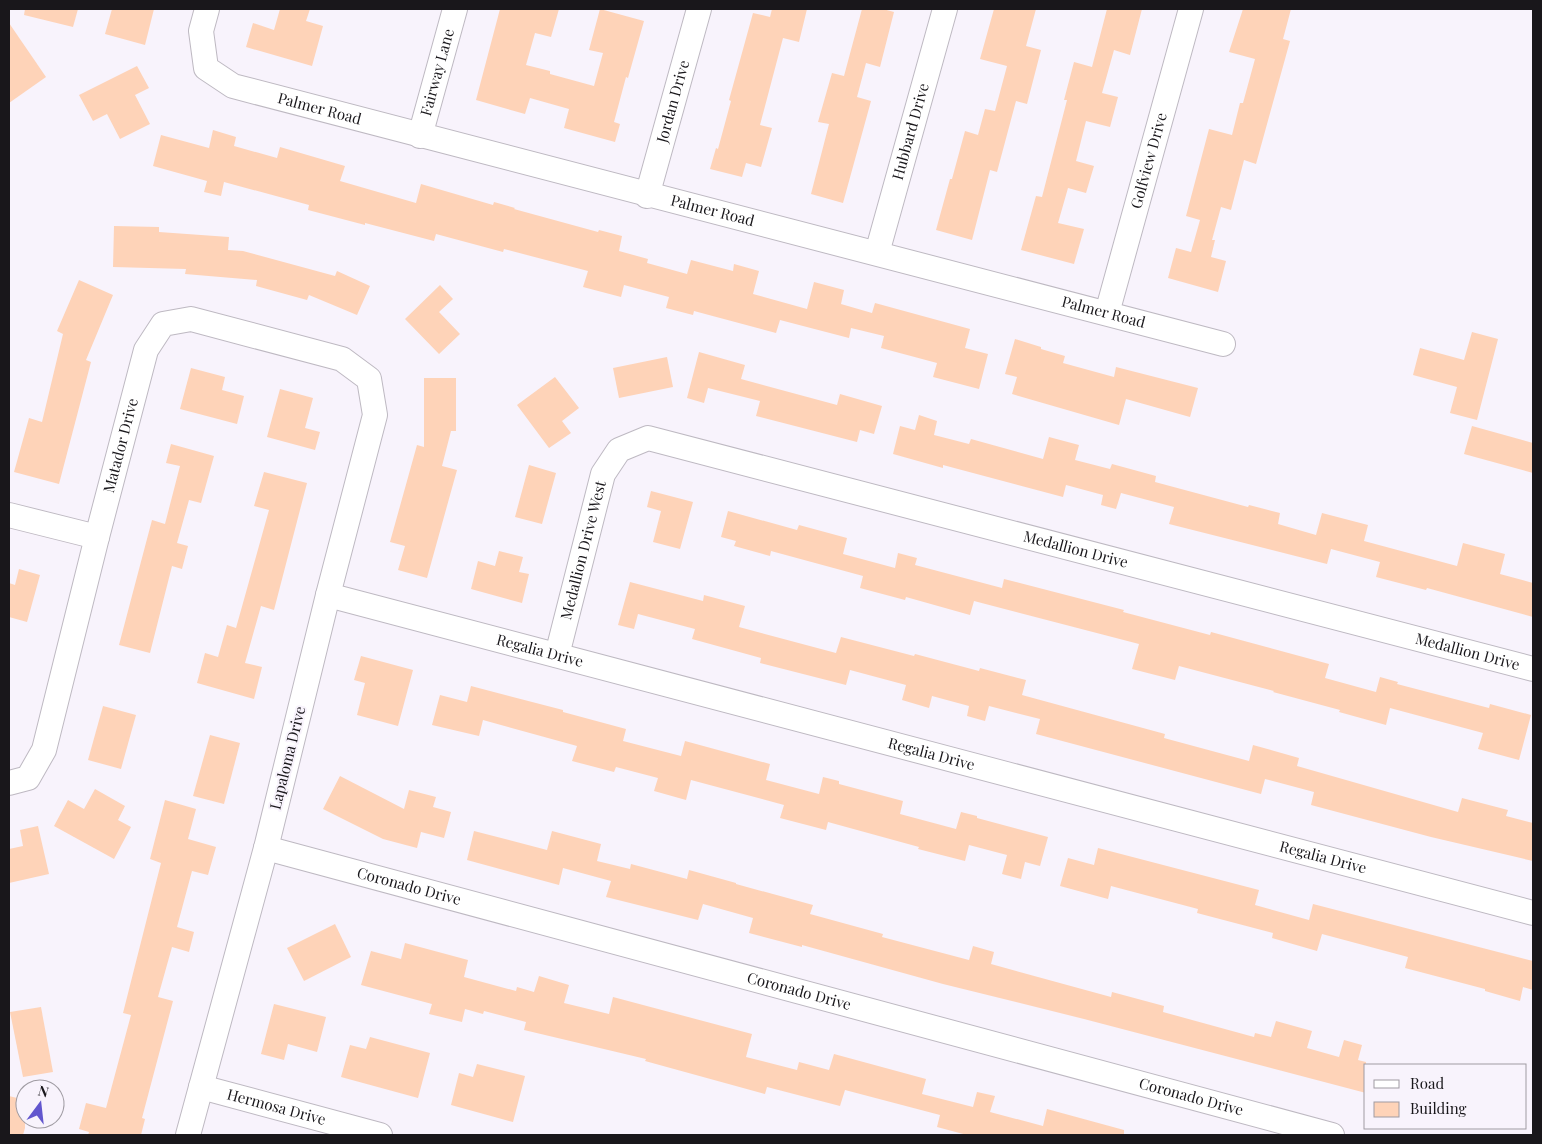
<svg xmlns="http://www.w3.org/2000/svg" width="1542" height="1144" viewBox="0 0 1542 1144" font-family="'Playfair Display',serif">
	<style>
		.building { fill: #fed3b8 }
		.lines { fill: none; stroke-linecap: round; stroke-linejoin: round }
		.minor-casing { stroke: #beb9c2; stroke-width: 26 }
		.minor { stroke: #fff; stroke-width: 24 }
		.labels { text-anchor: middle; stroke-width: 4; stroke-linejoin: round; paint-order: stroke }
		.street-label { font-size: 15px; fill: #19171b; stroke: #f8f3fc }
	</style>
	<rect width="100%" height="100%" fill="#f8f3fc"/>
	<g class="building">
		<polygon points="25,9 78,9 73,27 24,15"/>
		<polygon points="112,9 154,9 145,45 105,34"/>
		<polygon points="280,9 310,9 306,21 323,26 312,66 246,47 253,23 274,30"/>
		<polygon points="500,9 559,9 551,37 535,33 526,65 550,71 550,74 594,86 603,53 589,50 600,9 644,21 628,78 626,77 614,122 620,124 615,142 564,128 569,109 530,98 525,114 476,100"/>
		<polygon points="772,9 807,9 799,42 783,38 760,125 772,128 761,167 746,163 742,177 710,169 716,148 718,149 731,101 729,100 753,13 770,17"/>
		<polygon points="862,9 883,9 894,12 880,67 866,63 857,97 871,101 843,203 811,194 829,124 818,122 832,73 844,76"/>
		<polygon points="994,9 1036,9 1026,46 1041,50 1027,104 1016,101 997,172 990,170 972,240 936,230 950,179 952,179 965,131 978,135 985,109 995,111 1007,66 980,59"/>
		<polygon points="1107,9 1142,9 1130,55 1114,50 1102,93 1118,97 1110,127 1086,121 1076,161 1094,166 1086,193 1068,188 1058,223 1084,229 1074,264 1021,250 1036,196 1042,197 1067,100 1064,100 1074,62 1092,67"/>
		<polygon points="1243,9 1291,9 1283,39 1290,41 1256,164 1244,160 1231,210 1221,207 1212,240 1215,240 1211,257 1226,261 1218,292 1168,278 1176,248 1191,252 1200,220 1186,216 1209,129 1232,135 1240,103 1243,103 1255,59 1229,52"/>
		<polygon points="9,23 46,77 9,103"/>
		<polygon points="137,66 149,88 135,95 150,124 120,139 107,114 93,121 79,95"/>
		<polygon points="213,130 236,137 234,146 277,158 280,147 345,166 340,181 416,203 421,184 493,205 494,202 515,208 514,209 598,232 599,230 622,236 619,251 648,259 647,263 687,274 691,260 733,271 734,264 759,271 753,294 807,309 814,282 844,290 841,304 872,313 875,303 970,329 965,348 988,354 979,389 933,377 937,363 881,348 884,336 851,328 849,338 780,320 776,333 694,311 693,315 666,308 669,297 624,285 621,297 583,287 588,271 504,249 503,252 436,234 434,241 365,223 365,225 308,210 309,205 224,182 221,196 204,192 207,181 153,166 161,135 209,148"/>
		<polygon points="114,226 159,227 159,232 229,237 228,250 243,251 335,276 337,271 370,286 357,315 309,295 307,300 256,286 257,280 185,274 186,269 113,267"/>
		<polygon points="79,280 113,295 86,360 91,362 59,484 14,472 29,418 42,422 63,334 57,331"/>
		<polygon points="440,285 453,299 439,312 460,334 439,354 405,319"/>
		<polygon points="1472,332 1498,339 1477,420 1450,413 1457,387 1413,375 1420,348 1464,360"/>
		<polygon points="1015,339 1041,347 1041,349 1065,356 1063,363 1114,377 1116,367 1198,388 1190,417 1126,399 1119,425 1012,394 1017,377 1005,374"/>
		<polygon points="699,352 745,365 741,379 837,405 840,394 882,406 874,434 860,430 857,442 756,416 760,401 708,388 704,403 687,398"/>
		<polygon points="667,357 673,387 619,398 613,368"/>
		<polygon points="191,368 225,377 222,390 244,396 237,424 180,409"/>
		<polygon points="555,377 579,408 562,421 571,433 549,448 517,405"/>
		<polygon points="424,378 456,378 456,431 451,431 442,466 457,470 427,578 398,570 405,546 390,542 417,445 424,447"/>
		<polygon points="280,389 313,398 305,428 320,432 315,450 267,437"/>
		<polygon points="919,415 937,421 934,435 969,444 971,439 1043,459 1049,437 1079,445 1075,460 1110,469 1112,464 1156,476 1155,482 1248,507 1249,505 1280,513 1278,524 1316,535 1322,513 1368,525 1364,541 1457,566 1463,543 1505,554 1500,574 1533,583 1533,617 1427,588 1426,590 1376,577 1380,562 1331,549 1327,564 1169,524 1174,507 1121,493 1116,509 1101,505 1103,495 1066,485 1063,497 943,465 943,468 893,454 900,426 915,430"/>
		<polygon points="1472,426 1533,443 1533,473 1464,454"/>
		<polygon points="171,444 214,456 201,503 189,500 177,543 188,546 182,569 172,566 150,653 119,645 152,520 165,524 180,466 166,463"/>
		<polygon points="529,465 556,473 542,524 515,517"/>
		<polygon points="264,472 307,483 274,610 261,606 245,663 262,667 254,699 197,683 205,653 218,657 227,625 236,628 269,510 254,506"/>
		<polygon points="651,491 693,502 680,549 653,542 661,511 647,507"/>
		<polygon points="728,511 797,530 799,525 847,538 843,554 895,568 898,553 917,558 915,565 1002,588 1004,579 1124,610 1123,612 1210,635 1211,632 1329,664 1325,678 1376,692 1380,677 1398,682 1397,684 1489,708 1490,704 1531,715 1519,760 1478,749 1483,733 1390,708 1386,725 1339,712 1340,710 1273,692 1274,691 1179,666 1175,680 1132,669 1139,644 974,601 970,615 906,597 905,600 860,588 863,576 771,551 770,556 734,546 736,541 721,537"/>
		<polygon points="499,551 523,557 519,572 529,574 522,603 471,589 478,561 495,566"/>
		<polygon points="19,569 40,575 27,622 9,617 9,583 15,585"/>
		<polygon points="630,582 703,601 704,595 745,606 739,627 836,653 841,637 914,656 915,654 979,671 980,668 1026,680 1022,695 1165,734 1164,738 1249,761 1253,745 1299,758 1297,766 1458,812 1462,798 1508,810 1506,816 1533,823 1533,861 1431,837 1311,805 1314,792 1265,779 1261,794 1036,734 1040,719 989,706 985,721 967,716 969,706 932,696 929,708 902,700 906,685 850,670 846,685 760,663 761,658 692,639 695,629 638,614 634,629 618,625"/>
		<polygon points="361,656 413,670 398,726 357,715 365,683 354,680"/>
		<polygon points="471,686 563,710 563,712 626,729 623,741 681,756 685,741 770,764 766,780 819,794 823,777 839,781 839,784 903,801 900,814 956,829 961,812 977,816 977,818 1048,837 1040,866 1025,862 1021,879 1002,874 1007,855 969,845 965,861 918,849 919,847 828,822 826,830 780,818 784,805 691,780 686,800 654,791 658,778 616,767 614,772 572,761 577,746 483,720 479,736 432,725 440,695 467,702"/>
		<polygon points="103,706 136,715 121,769 88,760"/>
		<polygon points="210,735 240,743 224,804 193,796"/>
		<polygon points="340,776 404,809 409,790 436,797 433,807 451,812 444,838 421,832 417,848 383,839 323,809"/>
		<polygon points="95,789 125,806 118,820 131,827 114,859 54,826 68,800 84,809"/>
		<polygon points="165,800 196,809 188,839 216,847 208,875 192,871 177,927 194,932 189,952 172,947 158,997 173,1001 142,1118 145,1119 141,1135 88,1135 89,1132 79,1129 86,1103 106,1108 131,1015 123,1013 161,863 150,859"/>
		<polygon points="38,826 49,874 9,883 9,849 23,846 20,830"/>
		<polygon points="474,831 547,850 552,831 601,844 597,861 630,869 631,864 687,879 689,870 736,883 736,884 813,905 810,914 883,934 882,937 969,960 973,946 994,952 991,964 1111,997 1112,992 1164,1006 1163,1012 1254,1037 1255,1033 1271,1037 1276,1021 1312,1031 1307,1048 1339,1057 1344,1040 1362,1045 1358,1060 1366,1062 1366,1093 1084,1019 943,984 802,945 802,947 749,933 753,918 703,904 698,920 606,897 611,881 563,868 559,885 467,860"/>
		<polygon points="1098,848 1259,890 1255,905 1309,920 1313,904 1533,961 1533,990 1523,987 1520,1001 1485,991 1485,989 1405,968 1408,957 1322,934 1317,951 1272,938 1273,933 1197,913 1198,909 1111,886 1108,899 1060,886 1068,858 1094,865"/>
		<polygon points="335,924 351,957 304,981 287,948"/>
		<polygon points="405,943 468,960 464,977 516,991 517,987 534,992 539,976 569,985 564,1003 609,1014 613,997 752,1034 746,1057 797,1070 799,1062 829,1070 834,1054 926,1079 922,1094 973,1107 977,1092 995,1096 990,1112 1043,1126 1047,1109 1124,1130 1124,1135 967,1135 937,1127 940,1115 845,1090 840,1106 767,1087 765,1094 645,1061 646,1059 524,1030 526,1022 484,1011 483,1014 465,1009 462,1022 429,1014 432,1004 361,985 371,951 401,959"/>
		<polygon points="274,1004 326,1017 317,1052 288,1044 284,1060 261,1054"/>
		<polygon points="41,1007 53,1072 23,1077 10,1012"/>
		<polygon points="370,1037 430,1053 418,1098 341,1077 350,1045 366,1049"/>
		<polygon points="477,1064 525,1076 513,1122 451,1105 459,1073 473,1077"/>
		<polygon points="9,1096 25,1100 25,1128 23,1135 9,1135"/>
	</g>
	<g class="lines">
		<defs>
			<g id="minor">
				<path id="s1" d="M207,9l-6,22 5,37 27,18c330,88 661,170 990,258"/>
				<path id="s2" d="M420,136l35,-127"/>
				<path id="s3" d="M647,196l52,-187"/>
				<path id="s4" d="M877,253l68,-244"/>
				<path id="s5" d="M1107,313l84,-304"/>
				<polyline points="9,515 97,537"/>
				<path id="s6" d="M328,595l1205,318"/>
				<path id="s7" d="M557,655l46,-181 16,-24 29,-12 885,231"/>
				<path id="s8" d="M9,783l19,-5 16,-28 53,-213 49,-187 17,-26 28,-5 151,40 27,20 6,36 -47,180 -62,253 -78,287"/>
				<path id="s9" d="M266,848l1066,287"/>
				<path id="s10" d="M201,1087l179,48"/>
			</g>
		</defs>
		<use href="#minor" class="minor-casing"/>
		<use href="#minor" class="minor"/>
	</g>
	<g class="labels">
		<g class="street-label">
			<text dy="5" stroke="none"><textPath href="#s2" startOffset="66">Fairway Lane</textPath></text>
			<text dy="5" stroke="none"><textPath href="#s3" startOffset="98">Jordan Drive</textPath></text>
			<text dy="5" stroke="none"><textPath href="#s1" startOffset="182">Palmer Road</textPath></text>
			<text dy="5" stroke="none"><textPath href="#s4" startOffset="126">Hubbard Drive</textPath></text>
			<text dy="5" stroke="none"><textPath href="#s5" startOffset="158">Golfview Drive</textPath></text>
			<text dy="5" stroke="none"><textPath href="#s1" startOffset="588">Palmer Road</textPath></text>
			<text dy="5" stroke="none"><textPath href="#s1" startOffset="992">Palmer Road</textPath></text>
			<text dy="5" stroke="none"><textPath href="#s8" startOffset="366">Matador Drive</textPath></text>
			<text dy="5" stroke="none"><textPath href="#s7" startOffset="108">Medallion Drive West</textPath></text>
			<text dy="5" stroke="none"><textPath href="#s7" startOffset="689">Medallion Drive</textPath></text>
			<text dy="5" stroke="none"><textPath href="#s6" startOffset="219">Regalia Drive</textPath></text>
			<text dy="5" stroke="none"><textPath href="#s7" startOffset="1094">Medallion Drive</textPath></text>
			<text dy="5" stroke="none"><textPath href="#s6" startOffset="624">Regalia Drive</textPath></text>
			<text transform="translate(288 758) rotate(-76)" y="5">Lapaloma Drive</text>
			<text dy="5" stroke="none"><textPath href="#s6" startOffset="1029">Regalia Drive</textPath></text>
			<text dy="5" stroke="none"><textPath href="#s9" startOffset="148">Coronado Drive</textPath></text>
			<text dy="5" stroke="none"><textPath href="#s9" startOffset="552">Coronado Drive</textPath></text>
			<text dy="5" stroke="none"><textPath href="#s9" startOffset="958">Coronado Drive</textPath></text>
			<text dy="5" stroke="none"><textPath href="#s10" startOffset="78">Hermosa Drive</textPath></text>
		</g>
	</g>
	<rect width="1542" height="1144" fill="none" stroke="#19171b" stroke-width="20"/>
	<rect x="1364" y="1064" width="162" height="65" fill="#f8f3fc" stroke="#9f9ba2"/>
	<rect x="1374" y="1080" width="25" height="8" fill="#ffffff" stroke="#9f9ba2"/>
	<text x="1410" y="1089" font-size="15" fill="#19171b">Road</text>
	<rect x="1374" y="1102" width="25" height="15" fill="#fed3b8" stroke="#9f9ba2"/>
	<text x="1410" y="1114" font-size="15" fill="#19171b">Building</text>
	<g transform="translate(40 1104) rotate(15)"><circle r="24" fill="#f8f3fc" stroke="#9f9ba2"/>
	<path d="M0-4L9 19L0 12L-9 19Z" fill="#6256ce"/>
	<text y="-8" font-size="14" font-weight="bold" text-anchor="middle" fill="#19171b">N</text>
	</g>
</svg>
